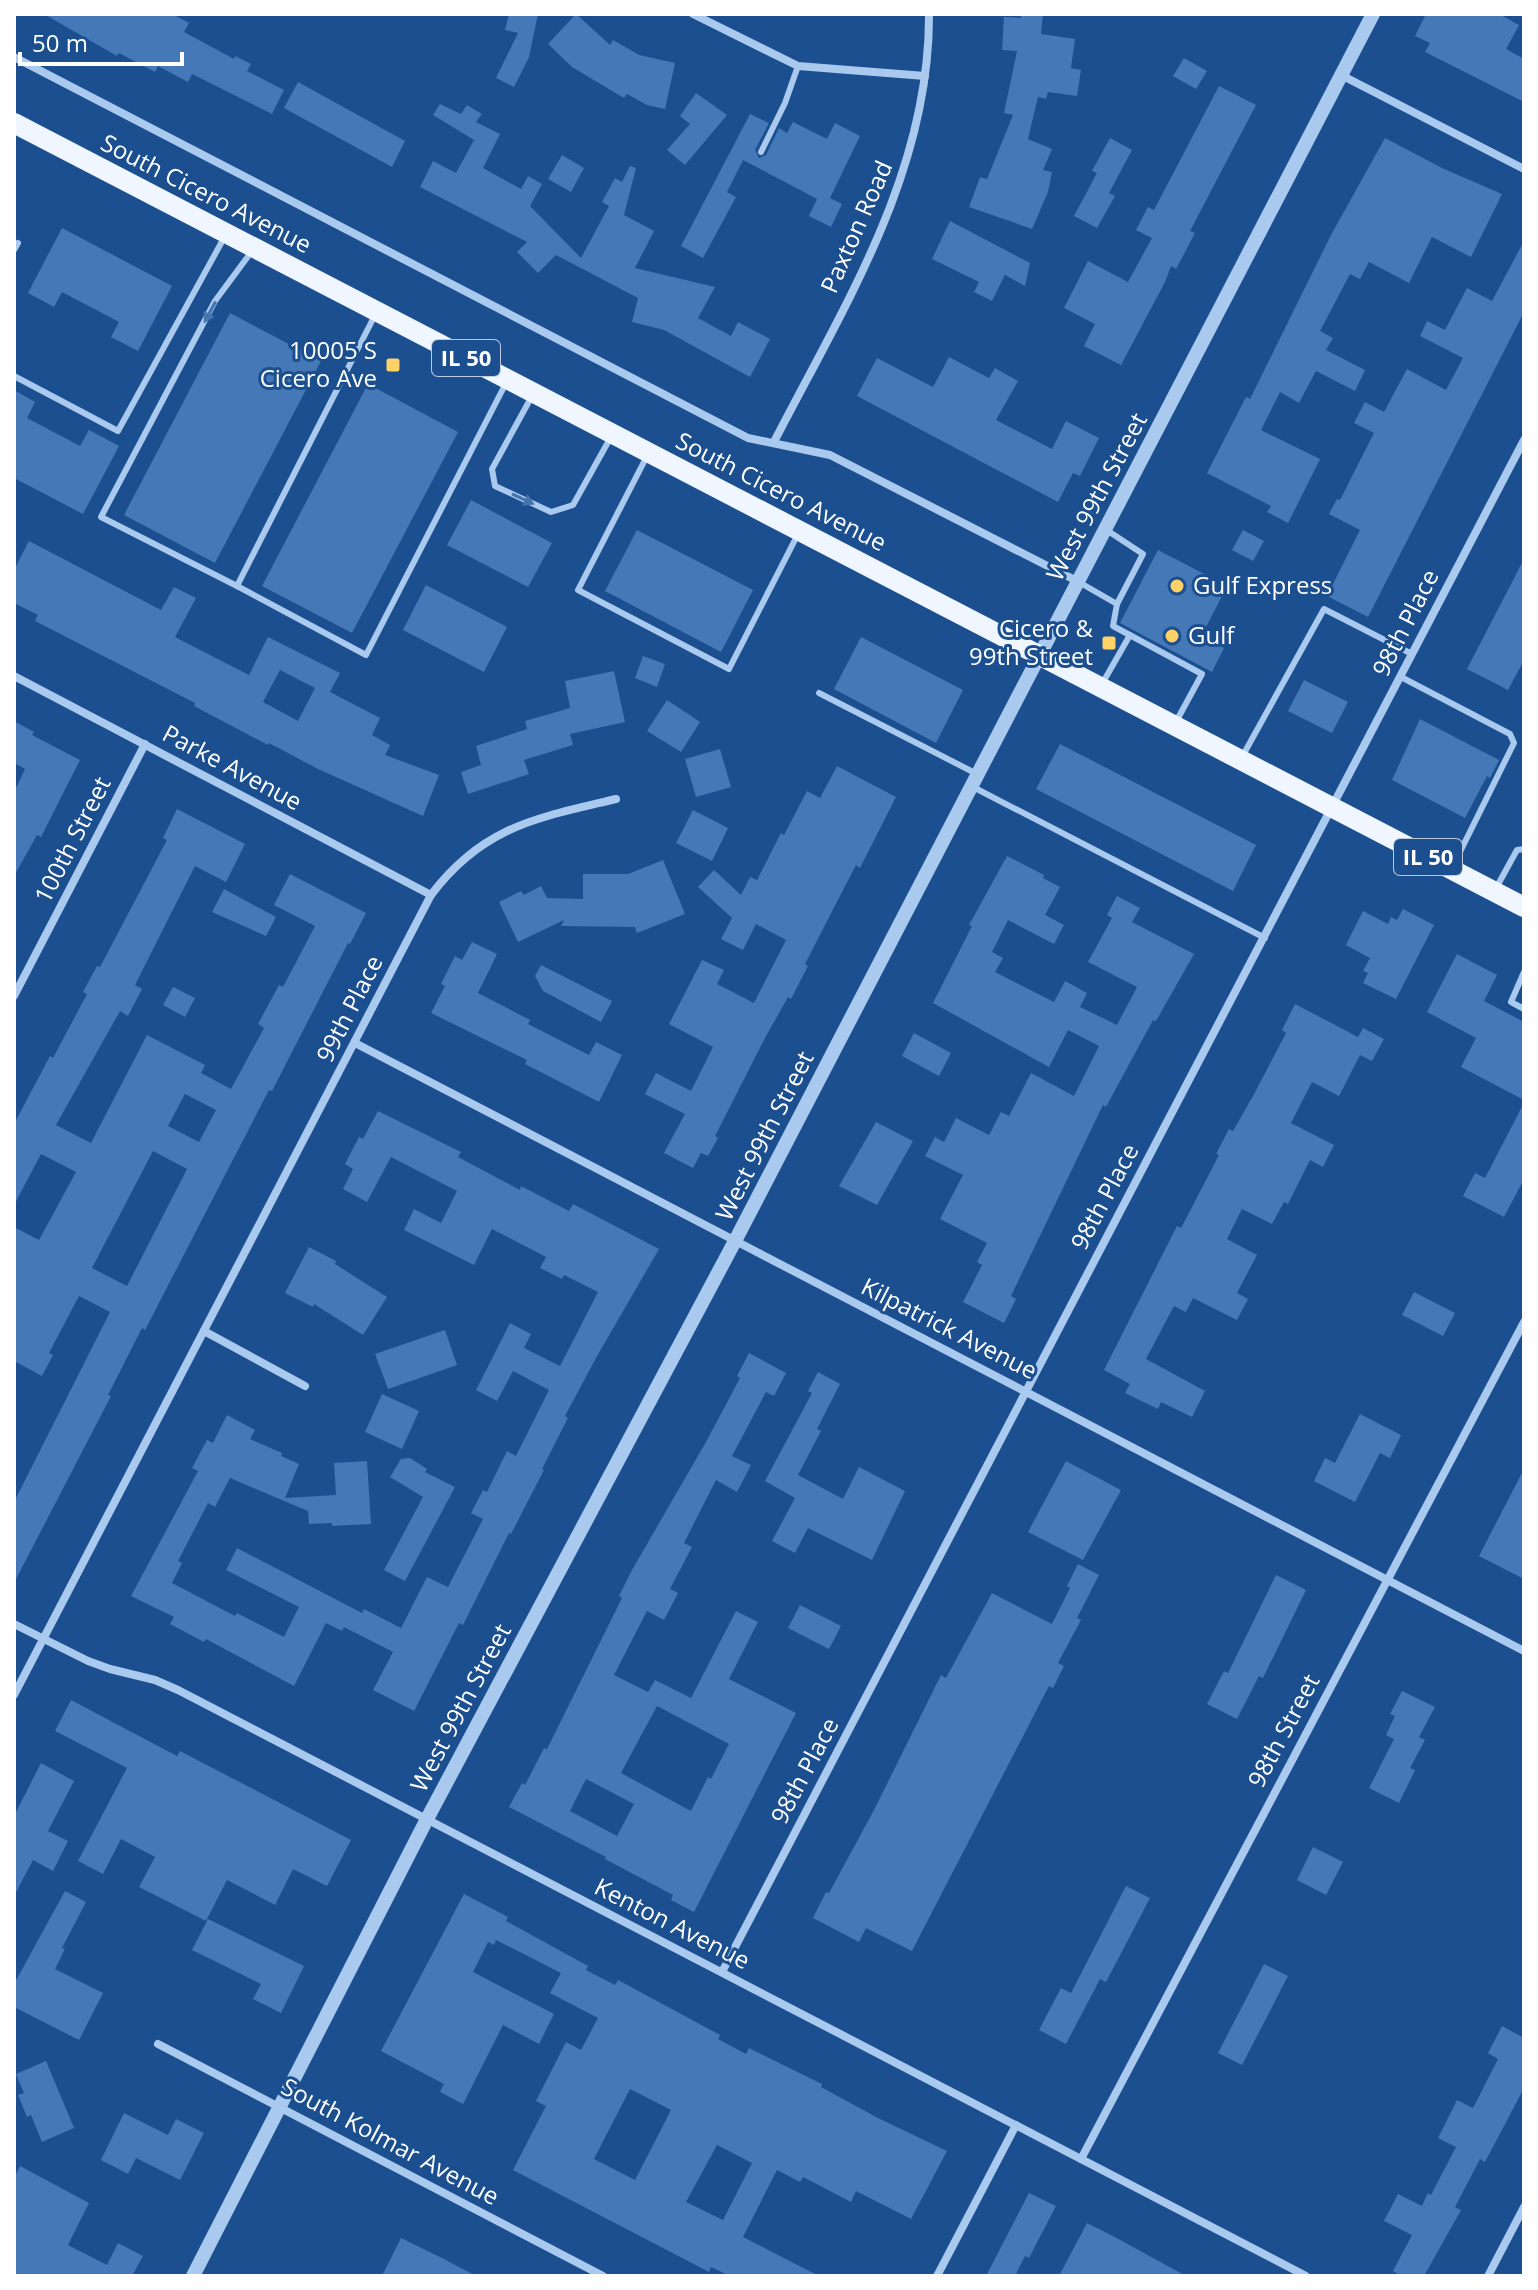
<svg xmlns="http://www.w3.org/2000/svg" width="1538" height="2290" viewBox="0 0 1538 2290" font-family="'Open Sans',sans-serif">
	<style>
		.building { fill: #4478b7; fill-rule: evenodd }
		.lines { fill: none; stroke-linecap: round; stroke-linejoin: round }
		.service { stroke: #a9c9ee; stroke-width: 6 }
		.minor { stroke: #a9c9ee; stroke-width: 8 }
		.tertiary { stroke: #a9c9ee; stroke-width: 14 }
		.primary { stroke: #f0f6ff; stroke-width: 20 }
		.oneway { fill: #4674ac }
		.poi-dot { fill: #ffd166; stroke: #1b4f8f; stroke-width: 3 }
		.labels { text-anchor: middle; stroke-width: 6; stroke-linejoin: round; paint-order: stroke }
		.shield { fill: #1b4f8f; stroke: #bbcadd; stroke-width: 2 }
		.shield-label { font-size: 22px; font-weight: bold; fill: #fff }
		.street-label { font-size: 24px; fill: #fff; stroke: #1b4f8f }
		.poi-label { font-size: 24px; fill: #fff; stroke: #1b4f8f; text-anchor: end }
	</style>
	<rect width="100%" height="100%" fill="#1b4f8f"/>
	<g class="building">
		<polygon points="44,14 172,14 189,23 184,32 234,59 235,56 251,64 247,71 284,90 272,114 192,74 188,82 158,66 155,72 119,53 117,56"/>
		<polygon points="509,14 538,14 529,57 514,87 496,78 518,33 505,30"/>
		<polygon points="576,14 610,45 613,40 639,55 675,63 665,109 647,105 627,94 624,98 572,67 548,44"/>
		<polygon points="1021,14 1043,14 1041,34 1075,39 1071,68 1081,70 1077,96 1048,92 1046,99 1038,97 1028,139 1052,149 1043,170 1052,172 1048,192 1032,229 969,207 980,177 987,179 1013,115 1004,113 1017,51 1002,50 1004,17 1021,18"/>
		<polygon points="1426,14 1499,14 1519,25 1506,49 1524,59 1524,102 1425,52 1430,43 1415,36"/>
		<polygon points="1184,58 1207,71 1196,89 1173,76"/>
		<polygon points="298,82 405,141 392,167 284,108"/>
		<polygon points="1219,86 1256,105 1190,231 1195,233 1176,269 1171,266 1165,282 1121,365 1084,346 1095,324 1064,308 1088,261 1128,282 1152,238 1136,230 1148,207 1154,210"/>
		<polygon points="696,93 727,115 685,165 667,150 690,124 680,116"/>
		<polygon points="440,104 461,114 467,105 482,114 476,122 500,134 483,168 521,189 528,176 542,184 530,206 581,258 609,206 602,202 615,178 622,182 630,166 636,168 624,215 654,231 635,268 715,287 698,318 731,336 738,322 770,339 750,377 664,330 632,322 638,298 556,255 538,273 517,252 527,242 420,187 433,161 456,173 474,140 433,115"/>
		<polygon points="750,114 769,123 755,150 759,158 766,155 779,128 787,133 793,122 827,139 835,123 860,136 830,198 842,204 831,227 809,216 817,199 743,160 727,192 736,197 703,258 681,246"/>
		<polygon points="1110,138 1132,150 1109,193 1115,196 1097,228 1074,216 1097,173 1092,171"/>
		<polygon points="1385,138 1444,169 1502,194 1471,257 1432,237 1409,283 1369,262 1360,279 1350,274 1320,331 1333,338 1326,350 1365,370 1355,391 1316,371 1299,403 1280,392 1261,430 1320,459 1288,523 1267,512 1271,506 1207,473 1246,397 1250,399 1331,235"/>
		<polygon points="562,155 584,168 571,192 548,179"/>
		<polygon points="950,221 1030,263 1025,286 1005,275 992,301 974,292 979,282 932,259"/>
		<polygon points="62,228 172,286 138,351 111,337 119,322 62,292 54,307 28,293"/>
		<polygon points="1524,241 1524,312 1368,617 1327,596 1360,530 1329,514 1337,499 1340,500 1374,433 1354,423 1365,402 1384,412 1407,369 1446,390 1463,358 1420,336 1427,321 1445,330 1467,288 1492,301"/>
		<polygon points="230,313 321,361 215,563 124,515"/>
		<polygon points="949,357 989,378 995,368 1018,381 996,420 1052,449 1066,421 1099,438 1080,476 1073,473 1058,502 857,396 877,358 933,387"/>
		<polygon points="368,384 458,432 352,633 262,586"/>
		<polygon points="14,390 35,402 27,418 80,446 89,430 119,446 83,514 14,478"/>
		<polygon points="471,500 552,543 528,587 447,545"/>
		<polygon points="637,530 753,590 721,652 605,591"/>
		<polygon points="1243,530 1264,541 1253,561 1232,550"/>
		<path d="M29,541l132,69 13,-23 22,11 -21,39 74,38 19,-38 72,36 -10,19 50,26 -8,17 18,10 -5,10 54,20 -16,41 -105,-47 -49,-26 -1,2 -74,-39 1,-3 -160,-82 3,-6 -24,-12v-33zM280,670l35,18 -17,33 -35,-19z"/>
		<polygon points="1158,550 1214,579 1210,587 1223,594 1201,637 1224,648 1212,672 1120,623"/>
		<polygon points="1524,559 1524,660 1508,690 1467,669"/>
		<polygon points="426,585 507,627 484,672 403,630"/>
		<polygon points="861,637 963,690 936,743 834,689"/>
		<polygon points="643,656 665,664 657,687 635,678"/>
		<polygon points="614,671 625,722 570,734 573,745 524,760 529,774 468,794 461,772 481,765 476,746 527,729 525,721 570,708 565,681"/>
		<polygon points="1304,680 1348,702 1332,733 1288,711"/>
		<polygon points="667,700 700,722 681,752 647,731"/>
		<polygon points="1420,719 1499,760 1490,778 1487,776 1465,818 1392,780"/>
		<polygon points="14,721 34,732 32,735 80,760 41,837 37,835 14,876 14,792 25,769 16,764 14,768"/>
		<polygon points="1060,744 1256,845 1233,891 1036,789"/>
		<polygon points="720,749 731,787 696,797 685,759"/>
		<polygon points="837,766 896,797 860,868 856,865 824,927 805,964 808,966 791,999 788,997 765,1038 715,1136 718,1138 708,1156 701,1153 693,1168 664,1153 685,1114 645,1094 656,1073 691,1091 713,1047 669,1024 702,960 724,970 717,984 754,1003 786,940 756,924 743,950 721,939 732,918 698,887 714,870 741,895 750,877 757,880 781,833 784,835 807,791 820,798"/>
		<path d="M177,809l68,35 -19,38 -31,-16 -60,119 7,4 -14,27 -8,-5 -64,114 35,18 56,-108 58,30 -4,8 30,16 33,-61 -6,-4 21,-39 4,2 32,-61 -41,-21 16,-31 76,39 -16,31 -2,-1 -76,148 -3,-1 -124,240 -3,-2 -34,67 3,1 -97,187v-81l96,-190 -31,-16 -30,57 4,2 -11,21 -28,-15v-134l25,13 37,-68 -35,-18 -27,51v-81l36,-68 3,2 34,-64 -4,-2 14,-26 3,1 67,-127 -4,-2zM185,1094l31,16 -17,32 -31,-16zM153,1151l34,18 -60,117 -35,-18z"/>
		<polygon points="693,810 728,828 712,861 676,843"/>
		<polygon points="1007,856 1044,875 1043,878 1060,887 1045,915 1064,925 1054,944 1008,920 992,952 1003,958 995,972 1054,1002 1065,981 1087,993 1080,1007 1117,1025 1137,987 1088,962 1112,918 1107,915 1117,896 1140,908 1132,922 1194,954 1156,1021 1153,1020 1106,1107 1103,1105 1011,1296 1016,1299 1004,1323 963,1302 982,1265 977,1262 987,1243 940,1219 963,1175 925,1156 935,1137 944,1142 956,1118 989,1135 1001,1112 1009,1116 1031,1073 1074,1096 1099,1046 1068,1030 1049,1067 933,1003 972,926 969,925"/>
		<polygon points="663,860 685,914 637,933 635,927 561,926 564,920 518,942 499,902 521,891 524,895 541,886 547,898 583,899 583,874 628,874"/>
		<polygon points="224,889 276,917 266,936 212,912"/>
		<polygon points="1403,909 1434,925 1396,999 1363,983 1368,973 1363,971 1370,958 1346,945 1363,911 1388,924 1391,917 1397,920"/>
		<polygon points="472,942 497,954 478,993 530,1020 528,1024 589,1055 596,1042 622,1055 599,1102 525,1064 527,1060 431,1013 445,986 441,984 455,956 462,960"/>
		<polygon points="1457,954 1497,975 1484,1001 1524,1022 1524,1100 1461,1067 1476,1038 1427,1012"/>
		<polygon points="541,965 612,1001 601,1022 543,991 535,976"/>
		<polygon points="173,987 195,998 185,1017 163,1005"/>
		<polygon points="1295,1004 1358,1037 1363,1028 1384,1039 1372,1061 1360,1055 1339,1096 1312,1082 1291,1123 1334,1145 1323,1167 1310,1160 1288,1204 1284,1202 1272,1224 1242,1209 1227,1239 1257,1255 1237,1293 1248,1299 1237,1320 1193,1298 1186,1312 1174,1306 1146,1359 1205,1391 1192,1417 1161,1402 1158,1409 1125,1393 1130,1384 1104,1370 1177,1226 1181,1228 1219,1155 1216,1154 1229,1129 1233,1131 1253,1096 1286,1033 1282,1030"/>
		<polygon points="914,1033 951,1053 939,1076 902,1056"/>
		<polygon points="1524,1103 1524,1179 1504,1217 1463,1196 1475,1173 1485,1178"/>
		<polygon points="378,1111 461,1152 458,1157 520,1190 521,1186 569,1211 573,1204 659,1249 596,1358 565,1416 568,1418 542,1469 544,1470 511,1534 509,1533 463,1625 459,1623 414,1711 373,1690 393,1652 344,1627 342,1631 326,1623 294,1686 206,1639 204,1642 170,1624 174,1617 131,1596 198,1471 192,1468 207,1440 213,1443 227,1415 255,1430 250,1439 282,1453 281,1456 299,1464 285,1498 336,1495 334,1463 367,1461 371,1524 332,1526 332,1523 309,1524 308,1511 230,1478 215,1507 208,1503 178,1561 182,1563 172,1583 235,1616 237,1613 284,1637 299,1607 226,1570 237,1548 362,1613 364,1609 401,1628 427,1577 448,1587 483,1519 471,1513 483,1490 487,1492 507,1451 516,1456 549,1390 513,1371 497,1401 476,1390 510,1323 531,1334 524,1348 560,1366 598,1292 564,1275 562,1279 540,1268 546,1257 492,1229 474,1265 404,1230 414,1209 441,1223 457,1191 391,1157 367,1202 343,1189 353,1169 345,1164 359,1137 363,1139"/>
		<polygon points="876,1122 913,1141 877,1205 839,1186"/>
		<polygon points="309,1247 336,1261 335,1264 387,1297 363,1335 314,1304 313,1307 285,1293"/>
		<polygon points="1414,1292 1455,1313 1443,1336 1402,1315"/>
		<polygon points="445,1330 457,1365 388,1389 375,1354"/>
		<path d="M749,1353l37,20 -12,23 -8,-4 -34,64 19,9 -14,27 -21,-12 -32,63 8,4 -22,42 8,4 -14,27 -17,-9 -33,64 34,17 7,-12 36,18 45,-87 22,11 -29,57 67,34 -102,199 -23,-12 2,-5 -68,-36 1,-2 -97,-50 13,-24 3,2 19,-37 3,1 75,-151 -3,-2 13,-26 74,-128 34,-64 -3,-2zM657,1706l72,38 -18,35 -3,-2 -17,34 -70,-38zM586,1779l48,25 -17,32 -47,-25z"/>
		<polygon points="818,1372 840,1384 817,1429 821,1431 798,1475 843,1499 859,1467 905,1491 872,1560 808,1528 795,1553 772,1541 795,1498 765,1481 812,1393 808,1391"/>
		<polygon points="382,1394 419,1411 402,1449 365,1432"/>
		<polygon points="1360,1414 1401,1435 1390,1458 1380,1453 1355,1502 1314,1481 1325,1458 1335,1463"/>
		<polygon points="410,1458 427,1469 425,1472 455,1487 405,1581 384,1570 423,1497 390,1477 401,1459"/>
		<polygon points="1066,1461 1121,1490 1083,1560 1028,1532"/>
		<polygon points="1524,1469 1524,1579 1479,1556"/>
		<polygon points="1078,1564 1099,1575 1077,1618 1081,1620 1058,1663 1064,1666 1053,1688 1049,1686 912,1951 866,1928 859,1942 813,1918 826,1892 829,1893 874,1810 941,1675 946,1678 992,1593 1052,1624 1070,1588 1067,1586"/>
		<polygon points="1276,1575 1306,1590 1263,1678 1259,1676 1237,1719 1207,1704 1224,1671 1228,1673"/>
		<polygon points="800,1605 841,1626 829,1649 788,1628"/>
		<polygon points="1402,1691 1435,1707 1419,1737 1425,1740 1410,1768 1415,1770 1399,1803 1369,1788 1394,1739 1386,1735 1395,1716 1390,1714"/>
		<polygon points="71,1700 177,1756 180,1751 351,1840 327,1886 293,1869 275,1905 227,1880 206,1921 139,1887 155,1857 121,1839 103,1874 78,1861 127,1768 55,1731"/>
		<polygon points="41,1763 74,1781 48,1831 68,1841 53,1871 33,1860 14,1896 14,1816"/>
		<polygon points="1313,1847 1343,1862 1326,1895 1297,1880"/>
		<polygon points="1126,1886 1150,1898 1106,1982 1100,1979 1066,2044 1039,2030 1061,1988 1071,1993"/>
		<polygon points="65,1891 86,1902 62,1948 65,1949 55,1969 103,1993 79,2040 14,2007 14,1984"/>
		<path d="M464,1894l44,23 -2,4 82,45 -2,4 29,15 3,-5 102,55 -2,4 28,15 3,-6 73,36 -1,3 57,31 69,33 -36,68 -55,-28 -5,11 -48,-25 -3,5 -23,-12 -34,67 76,39h-89l-19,-9 -2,5 -196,-102 33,-64 -10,-5 30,-59 15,8 17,-32 -48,-25 11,-20 -65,-33 -2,5 -6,-3 -15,30 81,42 -15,30 -36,-19 -40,79 -23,-12 4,-8 -63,-33zM630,2089l41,21 -36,70 -41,-21zM717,2145l35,18 -29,57 -37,-18z"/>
		<polygon points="208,1919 304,1966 281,2013 253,1999 261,1984 192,1950"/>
		<polygon points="1264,1964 1288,1976 1242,2065 1218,2053"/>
		<polygon points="1502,2026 1524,2038 1524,2088 1485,2162 1480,2159 1455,2207 1461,2210 1424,2276 1402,2276 1393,2271 1412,2235 1384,2221 1398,2194 1422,2206 1428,2193 1431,2195 1456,2147 1438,2138 1457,2100 1473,2108 1498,2059 1488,2053"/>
		<polygon points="46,2061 74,2128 42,2142 31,2115 27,2117 18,2095 24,2093 16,2074"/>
		<polygon points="124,2113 168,2135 176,2119 204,2133 180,2180 136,2158 128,2174 101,2160"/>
		<polygon points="20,2166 89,2203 68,2245 107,2265 118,2243 143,2256 132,2276 14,2276 14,2178"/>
		<polygon points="1029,2193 1056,2206 1029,2258 1025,2256 1015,2276 986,2276"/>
		<polygon points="1087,2223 1113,2236 1186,2276 1059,2276"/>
		<polygon points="401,2238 444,2259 476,2276 382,2276"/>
	</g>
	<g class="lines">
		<g class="service">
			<polyline points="761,152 785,103 798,66"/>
			<polyline points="14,250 18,243"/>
			<polyline points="375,315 237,586 366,655 506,383"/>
			<polyline points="14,376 118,431 225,236"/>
			<polyline points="532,396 492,469 495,486 551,512 573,505 612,435"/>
			<polyline points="647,456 578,590 729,669 798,534"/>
			<polyline points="1077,581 1117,604 1143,554 1105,529"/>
			<polyline points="237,586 101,517 215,301 252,251"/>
			<polyline points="1117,604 1113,626 1202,674 1177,720"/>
			<polyline points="1401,677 1510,734 1514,743 1453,866"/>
			<polyline points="1102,684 1130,635"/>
			<polyline points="819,693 977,774"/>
			<polyline points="1242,757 1324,609 1412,654"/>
			<polyline points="973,787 1265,938"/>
			<polyline points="1495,890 1517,850 1524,849"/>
			<polyline points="1524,972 1511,1002 1524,1009"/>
		</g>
		<g class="minor">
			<polyline points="693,14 798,66 925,76"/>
			<polyline points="14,57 748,438 830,455 1077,581"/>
			<polyline points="1341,75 1524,169"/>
			<path d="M774,442c70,-136 156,-270 155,-428"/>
			<polyline points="14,676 431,895"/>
			<polyline points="14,996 145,744"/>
			<polyline points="355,1043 1524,1651"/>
			<polyline points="204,1331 305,1386"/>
			<polyline points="14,1624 88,1661 110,1669 155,1680 178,1690 1306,2276"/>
			<path d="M14,1695l417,-800c52,-69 106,-77 185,-96"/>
			<polyline points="722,1972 1524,440"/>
			<polyline points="158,2044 603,2276"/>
			<polyline points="1081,2159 1524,1322"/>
			<polyline points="937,2276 1016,2125"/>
			<polyline points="1488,2276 1524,2207"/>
		</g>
		<polyline class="tertiary" points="193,2276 427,1819 735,1241 1373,14"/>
		<polyline class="primary" points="14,123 1524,907"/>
	</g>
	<defs><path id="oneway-solid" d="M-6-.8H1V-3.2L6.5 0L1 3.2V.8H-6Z" transform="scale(2)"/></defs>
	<g class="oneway">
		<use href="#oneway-solid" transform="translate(210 312) rotate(118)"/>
		<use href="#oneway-solid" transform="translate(523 499) rotate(25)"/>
	</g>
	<g class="poi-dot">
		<rect x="385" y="357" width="16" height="16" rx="4"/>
		<circle cx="1177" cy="586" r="8"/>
		<circle cx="1172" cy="636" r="8"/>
		<rect x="1101" y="635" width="16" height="16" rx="4"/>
	</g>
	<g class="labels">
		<g class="shield">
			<rect x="432" y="340" width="68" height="36" rx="6"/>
			<rect x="1394" y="839" width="68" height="36" rx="6"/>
		</g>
		<g class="shield-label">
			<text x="466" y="366">IL 50</text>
			<text x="1428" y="865">IL 50</text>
		</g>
		<g class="street-label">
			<text transform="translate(206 194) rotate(27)" y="8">South Cicero Avenue</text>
			<text transform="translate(857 227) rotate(-66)" y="8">Paxton Road</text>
			<text transform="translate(781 492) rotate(27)" y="8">South Cicero Avenue</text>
			<text transform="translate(1097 497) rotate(-62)" y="8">West 99th Street</text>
			<text transform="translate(1406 623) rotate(-63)" y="8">98th Place</text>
			<text transform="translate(232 768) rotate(28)" y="8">Parke Avenue</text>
			<text transform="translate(73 840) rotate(-63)" y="8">100th Street</text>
			<text transform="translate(350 1009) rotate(-63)" y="8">99th Place</text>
			<text transform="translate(765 1136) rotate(-63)" y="8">West 99th Street</text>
			<text transform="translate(1105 1197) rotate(-62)" y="8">98th Place</text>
			<text transform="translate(949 1329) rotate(27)" y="8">Kilpatrick Avenue</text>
			<text transform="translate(461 1708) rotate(-62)" y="8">West 99th Street</text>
			<text transform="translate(1284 1731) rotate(-62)" y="8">98th Street</text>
			<text transform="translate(805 1771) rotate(-62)" y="8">98th Place</text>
			<text transform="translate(672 1924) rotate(27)" y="8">Kenton Avenue</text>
			<text transform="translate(390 2142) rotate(28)" y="8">South Kolmar Avenue</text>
		</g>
		<g class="poi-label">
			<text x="377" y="359">10005 S<tspan x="377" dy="28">Cicero Ave</tspan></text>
			<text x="1193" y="594" text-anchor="start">Gulf Express</text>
			<text x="1093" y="637">Cicero &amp;<tspan x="1093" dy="28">99th Street</tspan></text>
			<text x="1188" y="644" text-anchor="start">Gulf</text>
		</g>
	</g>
	<rect width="1538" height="2290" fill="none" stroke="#ffffff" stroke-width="32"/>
	<path d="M20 52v12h162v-12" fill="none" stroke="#ffffff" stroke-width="4"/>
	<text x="32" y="52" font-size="24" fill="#ffffff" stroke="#1b4f8f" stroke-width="6" paint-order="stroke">50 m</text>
</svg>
